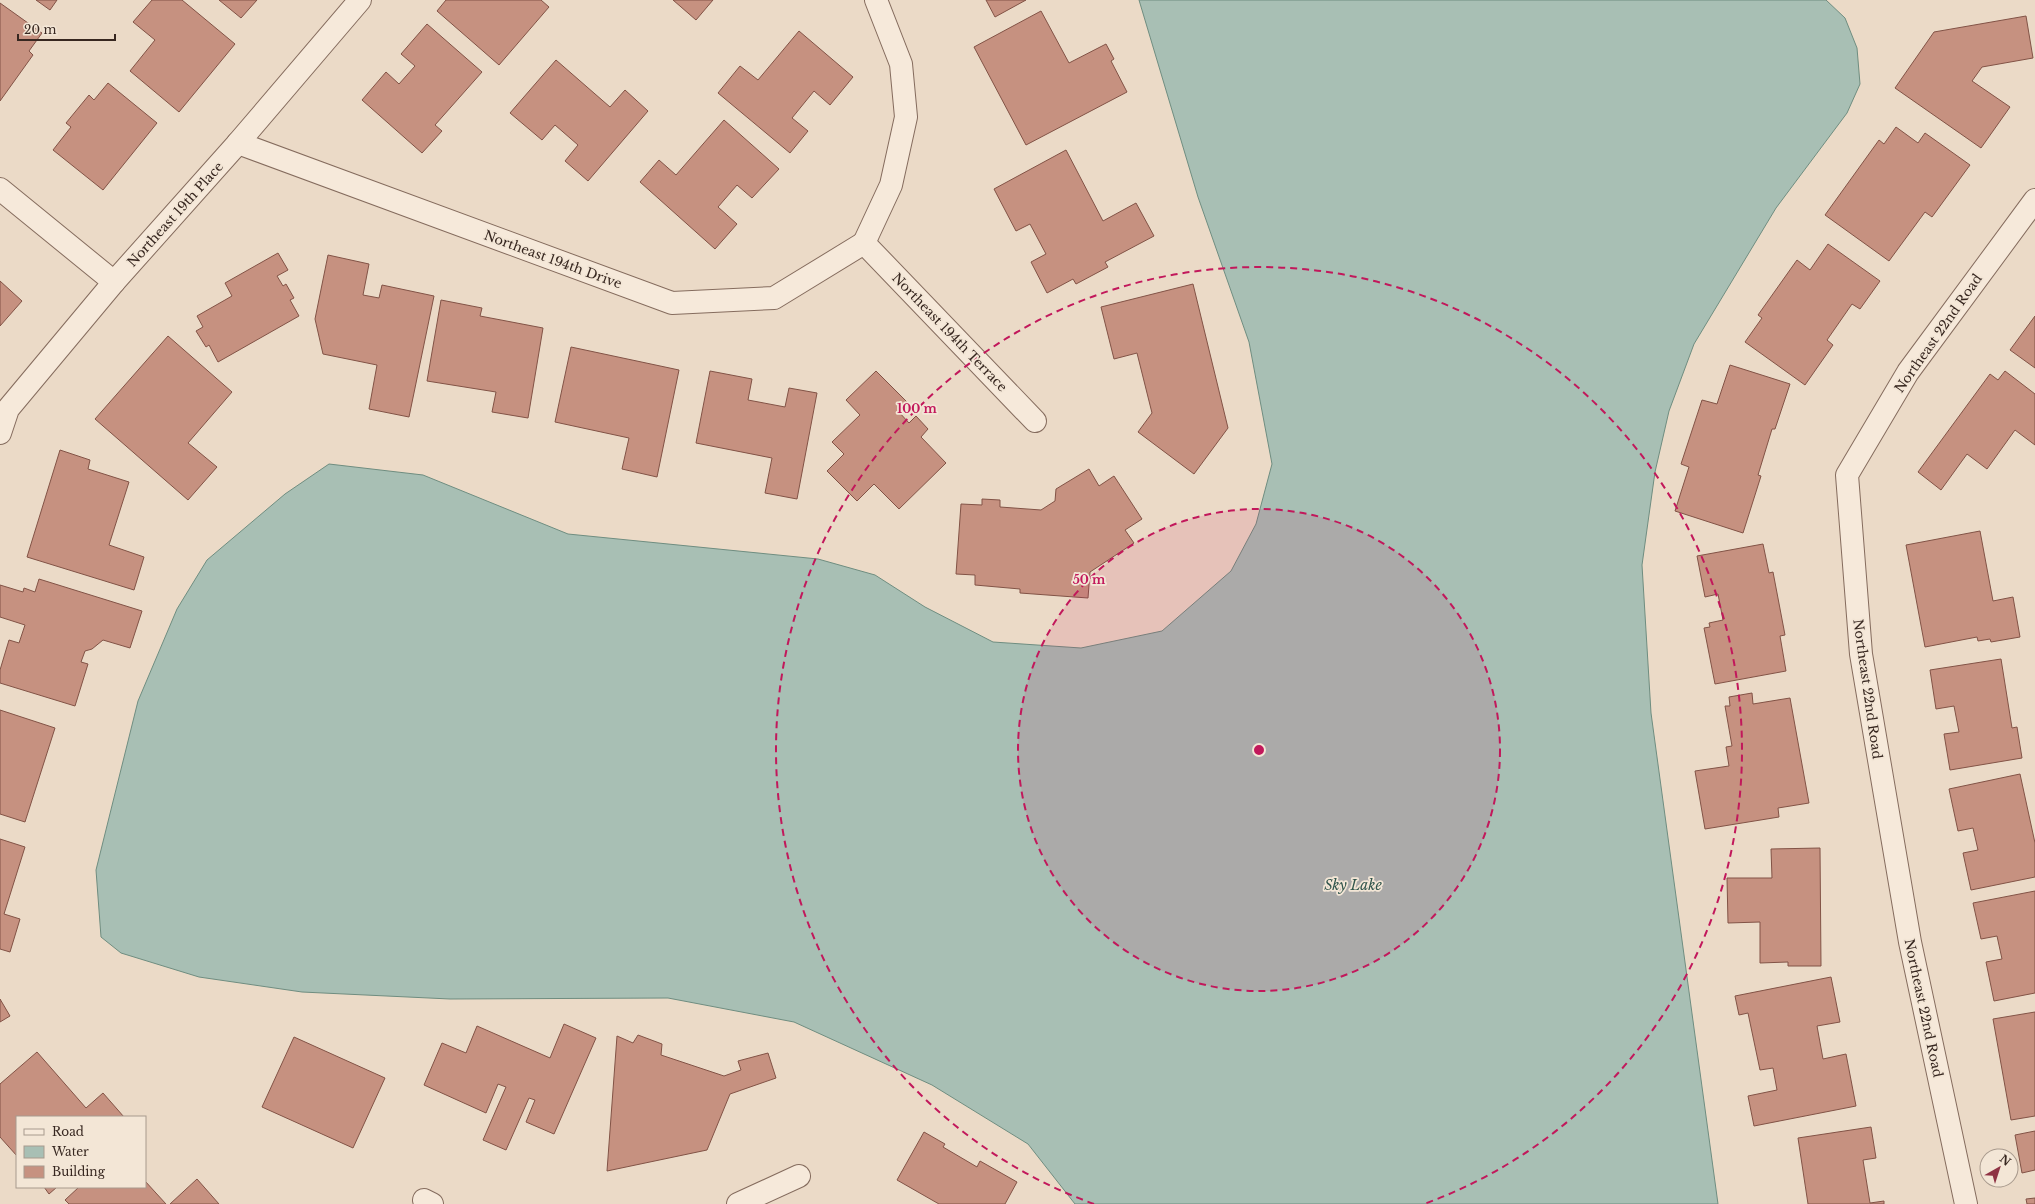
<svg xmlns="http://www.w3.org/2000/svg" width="2035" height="1204" viewBox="0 0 2035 1204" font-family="'Libre Baskerville',serif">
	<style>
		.water { fill: #a8bfb4; stroke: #6f8d80 }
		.building { fill: #c69180; stroke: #825346 }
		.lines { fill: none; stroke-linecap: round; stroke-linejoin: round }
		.street-casing { stroke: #856c5e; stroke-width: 24 }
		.street { stroke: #f6e9da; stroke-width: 22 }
		.ring { fill: none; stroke: #c2185b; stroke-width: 2; stroke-dasharray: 7 5 }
		.labels { text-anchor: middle; stroke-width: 3.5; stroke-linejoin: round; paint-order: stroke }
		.street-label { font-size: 13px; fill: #372720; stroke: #f3e6d6 }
		.water-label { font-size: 14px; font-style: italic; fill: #31554c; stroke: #f3e6d6 }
		.centre { fill: #c2185b; stroke: #f3e6d6; stroke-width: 2 }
		.ring-label { font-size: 12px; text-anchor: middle; font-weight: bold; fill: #c2185b; stroke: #f3e6d6; stroke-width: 3.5; stroke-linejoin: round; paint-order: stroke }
	</style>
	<rect width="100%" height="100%" fill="#ebdac7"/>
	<polygon class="water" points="1139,0 1826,0 1845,18 1857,48 1860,84 1847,113 1776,208 1694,344 1669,411 1655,472 1642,565 1651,713 1718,1204 1075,1204 1028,1144 932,1085 794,1022 668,998 450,999 302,992 199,977 121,953 101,937 96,870 138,701 177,609 207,560 285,494 329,464 423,475 568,534 818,559 875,575 925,607 993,642 1081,648 1162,631 1231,571 1256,524 1272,464 1249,342 1198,197"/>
	<g class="building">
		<polygon points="36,0 57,0 50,10"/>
		<polygon points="152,0 182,0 235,44 179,112 130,71 155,40 133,22"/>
		<polygon points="219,0 257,0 241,18"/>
		<polygon points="446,0 541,0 549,7 499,65 437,11"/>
		<polygon points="673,0 713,0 696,20"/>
		<polygon points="986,0 1026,0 995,17"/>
		<polygon points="0,3 42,33 29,51 33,55 0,101"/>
		<polygon points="1041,11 1069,63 1106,44 1114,59 1111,61 1127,92 1026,145 974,47"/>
		<polygon points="2026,16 2033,58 1982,67 1972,81 2010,107 1981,148 1895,88 1934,32"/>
		<polygon points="427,24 482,72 435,125 442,131 422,153 362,100 386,72 399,84 415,66 401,54"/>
		<polygon points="799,31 853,77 830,105 814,91 792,118 808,131 790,153 718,93 740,66 758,80"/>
		<polygon points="556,60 610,107 625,90 648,111 588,181 565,161 578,145 555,125 542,140 510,113"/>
		<polygon points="108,83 157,123 103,190 53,150 71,127 66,123 89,95 94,100"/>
		<polygon points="724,120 779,169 752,198 737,185 718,207 737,224 715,249 640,182 659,160 676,175"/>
		<polygon points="1896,127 1918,143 1925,133 1970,165 1932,217 1925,212 1889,261 1825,215 1879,140 1884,144"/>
		<polygon points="1066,150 1103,221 1136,203 1154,236 1105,262 1108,267 1076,284 1073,279 1047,293 1031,262 1046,254 1030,224 1016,231 994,189"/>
		<polygon points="1828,244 1880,281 1860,309 1852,304 1827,340 1833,345 1805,385 1745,342 1762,318 1758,315 1797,260 1810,270"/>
		<polygon points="278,253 288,270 277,276 283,286 286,284 294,298 290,300 299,316 218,362 209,345 206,347 196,331 203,327 197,316 232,296 225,283"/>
		<polygon points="328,255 369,264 363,295 379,298 382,285 434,296 409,417 369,409 377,365 323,354 315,319"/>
		<polygon points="0,281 22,301 0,326"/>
		<polygon points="1193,284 1228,428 1194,474 1138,432 1152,413 1137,353 1114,359 1101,307"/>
		<polygon points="441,300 482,308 480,316 543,328 528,418 492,412 496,392 427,381"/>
		<polygon points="2035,316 2035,368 2010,350"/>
		<polygon points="168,336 232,392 188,443 217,467 188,500 95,419"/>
		<polygon points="571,347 679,370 657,477 622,469 629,438 555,422"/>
		<polygon points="1730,365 1790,384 1775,429 1772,429 1758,475 1761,476 1743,533 1675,511 1689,467 1681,464 1702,400 1717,404"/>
		<polygon points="710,371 752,379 748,400 785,407 789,388 817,393 797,499 765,493 772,458 696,443"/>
		<polygon points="876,371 907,402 898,411 909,423 916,416 928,429 921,437 946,463 899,509 874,484 857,501 827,471 844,454 832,442 860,415 846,400"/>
		<polygon points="2005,371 2035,394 2035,445 2015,430 1987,469 1967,454 1941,490 1918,472 1990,374 1998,380"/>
		<polygon points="60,450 90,460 88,469 129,482 109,545 144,557 134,590 27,557"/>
		<polygon points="1089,469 1099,486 1114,476 1142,519 1125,530 1134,543 1090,572 1088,598 1020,593 1020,589 975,585 975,575 956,574 961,504 982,505 982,499 1000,500 1000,507 1041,510 1055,501 1056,489"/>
		<polygon points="1980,531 1993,601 2013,597 2020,637 1991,642 1990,639 1978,641 1977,637 1925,647 1906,545"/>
		<polygon points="1763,544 1769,573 1773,572 1785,635 1780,636 1786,671 1715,684 1704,628 1710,627 1709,623 1723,620 1718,594 1705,597 1697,556"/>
		<polygon points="39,579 142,611 130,648 103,640 92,649 85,651 81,662 88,664 75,706 0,683 0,670 9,640 19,643 25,625 0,617 0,585 23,592 24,588 35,592"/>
		<polygon points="2001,659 2012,728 2017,727 2022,758 1950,770 1944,734 1959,732 1954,706 1936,709 1930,670"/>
		<polygon points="1752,693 1753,704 1790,698 1809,803 1778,808 1779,817 1705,829 1695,771 1729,766 1726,747 1732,746 1725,706 1730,706 1729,697"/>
		<polygon points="0,710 55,728 25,822 0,814"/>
		<polygon points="2020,774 2035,843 2035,877 1971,890 1963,853 1978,850 1973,828 1958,831 1949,789"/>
		<polygon points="0,839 25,847 4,914 20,919 10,952 0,949"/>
		<polygon points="1820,848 1821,966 1788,966 1788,962 1760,963 1760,922 1728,923 1727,878 1772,878 1771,849"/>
		<polygon points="2035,891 2035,993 1994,1001 1986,962 2002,959 1997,936 1981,939 1973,903"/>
		<polygon points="1831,977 1840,1022 1817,1026 1823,1059 1846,1054 1856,1106 1754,1126 1748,1096 1777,1090 1773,1068 1760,1070 1748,1013 1739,1015 1735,996"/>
		<polygon points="0,999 10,1016 0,1022"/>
		<polygon points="2035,1012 2035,1116 2011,1120 1993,1019"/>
		<polygon points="564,1024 596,1038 554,1134 526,1122 535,1100 529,1098 506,1150 483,1140 506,1087 498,1084 486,1113 424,1085 442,1043 466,1053 477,1026 550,1058"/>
		<polygon points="638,1035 662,1044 661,1055 724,1076 741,1070 738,1061 768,1053 776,1078 730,1094 707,1150 607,1171 617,1036 633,1043"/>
		<polygon points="294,1037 385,1078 353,1148 262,1107"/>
		<polygon points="37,1052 86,1108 103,1093 124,1117 17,1117 17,1156 0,1137 0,1084"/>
		<polygon points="1871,1127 1876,1158 1863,1160 1870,1203 1884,1201 1884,1204 1808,1204 1798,1138"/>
		<polygon points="2035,1131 2035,1170 2022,1173 2015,1135"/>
		<polygon points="924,1132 945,1144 943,1147 977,1167 980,1161 1017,1182 1005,1204 939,1204 897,1180"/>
		<polygon points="197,1179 219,1204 170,1204"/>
		<polygon points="145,1181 166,1204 69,1204 65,1200 79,1187 145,1187"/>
		<polygon points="44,1187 57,1187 49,1194"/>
		<polygon points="2035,1198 2035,1204 2027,1204 2026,1199"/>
	</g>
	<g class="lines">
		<defs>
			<g id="street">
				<polyline points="238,143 672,303 774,298 864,243"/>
				<polyline points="0,189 114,282"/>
				<polyline points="864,243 891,185 906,117 901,64 876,0"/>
				<polyline points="864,243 1035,421"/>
				<polyline points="0,433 8,409 114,282 238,143 360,0"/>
				<polyline points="424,1200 432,1204"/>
				<polyline points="738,1204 799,1176"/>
				<polyline points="1966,1204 1910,942 1861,654 1847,475 1908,372 2035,200"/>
			</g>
		</defs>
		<use href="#street" class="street-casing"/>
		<use href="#street" class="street"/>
	</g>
	<circle cx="1259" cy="750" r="241" fill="#c2185b" fill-opacity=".12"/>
	<g class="ring">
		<circle cx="1259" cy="750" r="241"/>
		<path d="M1094 1204A483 483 0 1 1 1424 1204"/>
	</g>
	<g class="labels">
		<g class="street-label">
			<text transform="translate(175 214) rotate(-48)" y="5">Northeast 19th Place</text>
			<text transform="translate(553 259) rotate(20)" y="5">Northeast 194th Drive</text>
			<text transform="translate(950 332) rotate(46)" y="5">Northeast 194th Terrace</text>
			<text transform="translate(1938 333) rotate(-55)" y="5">Northeast 22nd Road</text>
			<text transform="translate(1868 689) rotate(82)" y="5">Northeast 22nd Road</text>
			<text transform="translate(1924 1008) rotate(78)" y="5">Northeast 22nd Road</text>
		</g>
		<g class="water-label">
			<text x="1353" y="890">Sky Lake</text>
		</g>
	</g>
	<circle cx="1259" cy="750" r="6" class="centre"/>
	<g class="ring-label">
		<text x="917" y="413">100 m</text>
		<text x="1089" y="584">50 m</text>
	</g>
	<rect x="16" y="1116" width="130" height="72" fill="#f3e6d6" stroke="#a89a8d"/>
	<rect x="24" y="1129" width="20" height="6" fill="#f6e9da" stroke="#a89a8d"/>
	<text x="52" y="1136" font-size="12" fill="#372720">Road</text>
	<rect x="24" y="1146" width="20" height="12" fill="#a8bfb4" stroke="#a89a8d"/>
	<text x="52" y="1156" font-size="12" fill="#372720">Water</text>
	<rect x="24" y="1166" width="20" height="12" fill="#c69180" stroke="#a89a8d"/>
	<text x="52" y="1176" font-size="12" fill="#372720">Building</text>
	<g transform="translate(1999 1168) rotate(39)"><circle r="19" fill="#f3e6d6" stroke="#a89a8d"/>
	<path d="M0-3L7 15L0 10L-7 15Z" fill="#8f3344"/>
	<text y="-6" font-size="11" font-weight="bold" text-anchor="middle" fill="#372720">N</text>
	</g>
	<path d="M18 34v6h97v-6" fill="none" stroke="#372720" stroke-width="2"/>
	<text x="24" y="34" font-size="12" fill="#372720" stroke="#f3e6d6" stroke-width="3" paint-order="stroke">20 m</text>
</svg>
